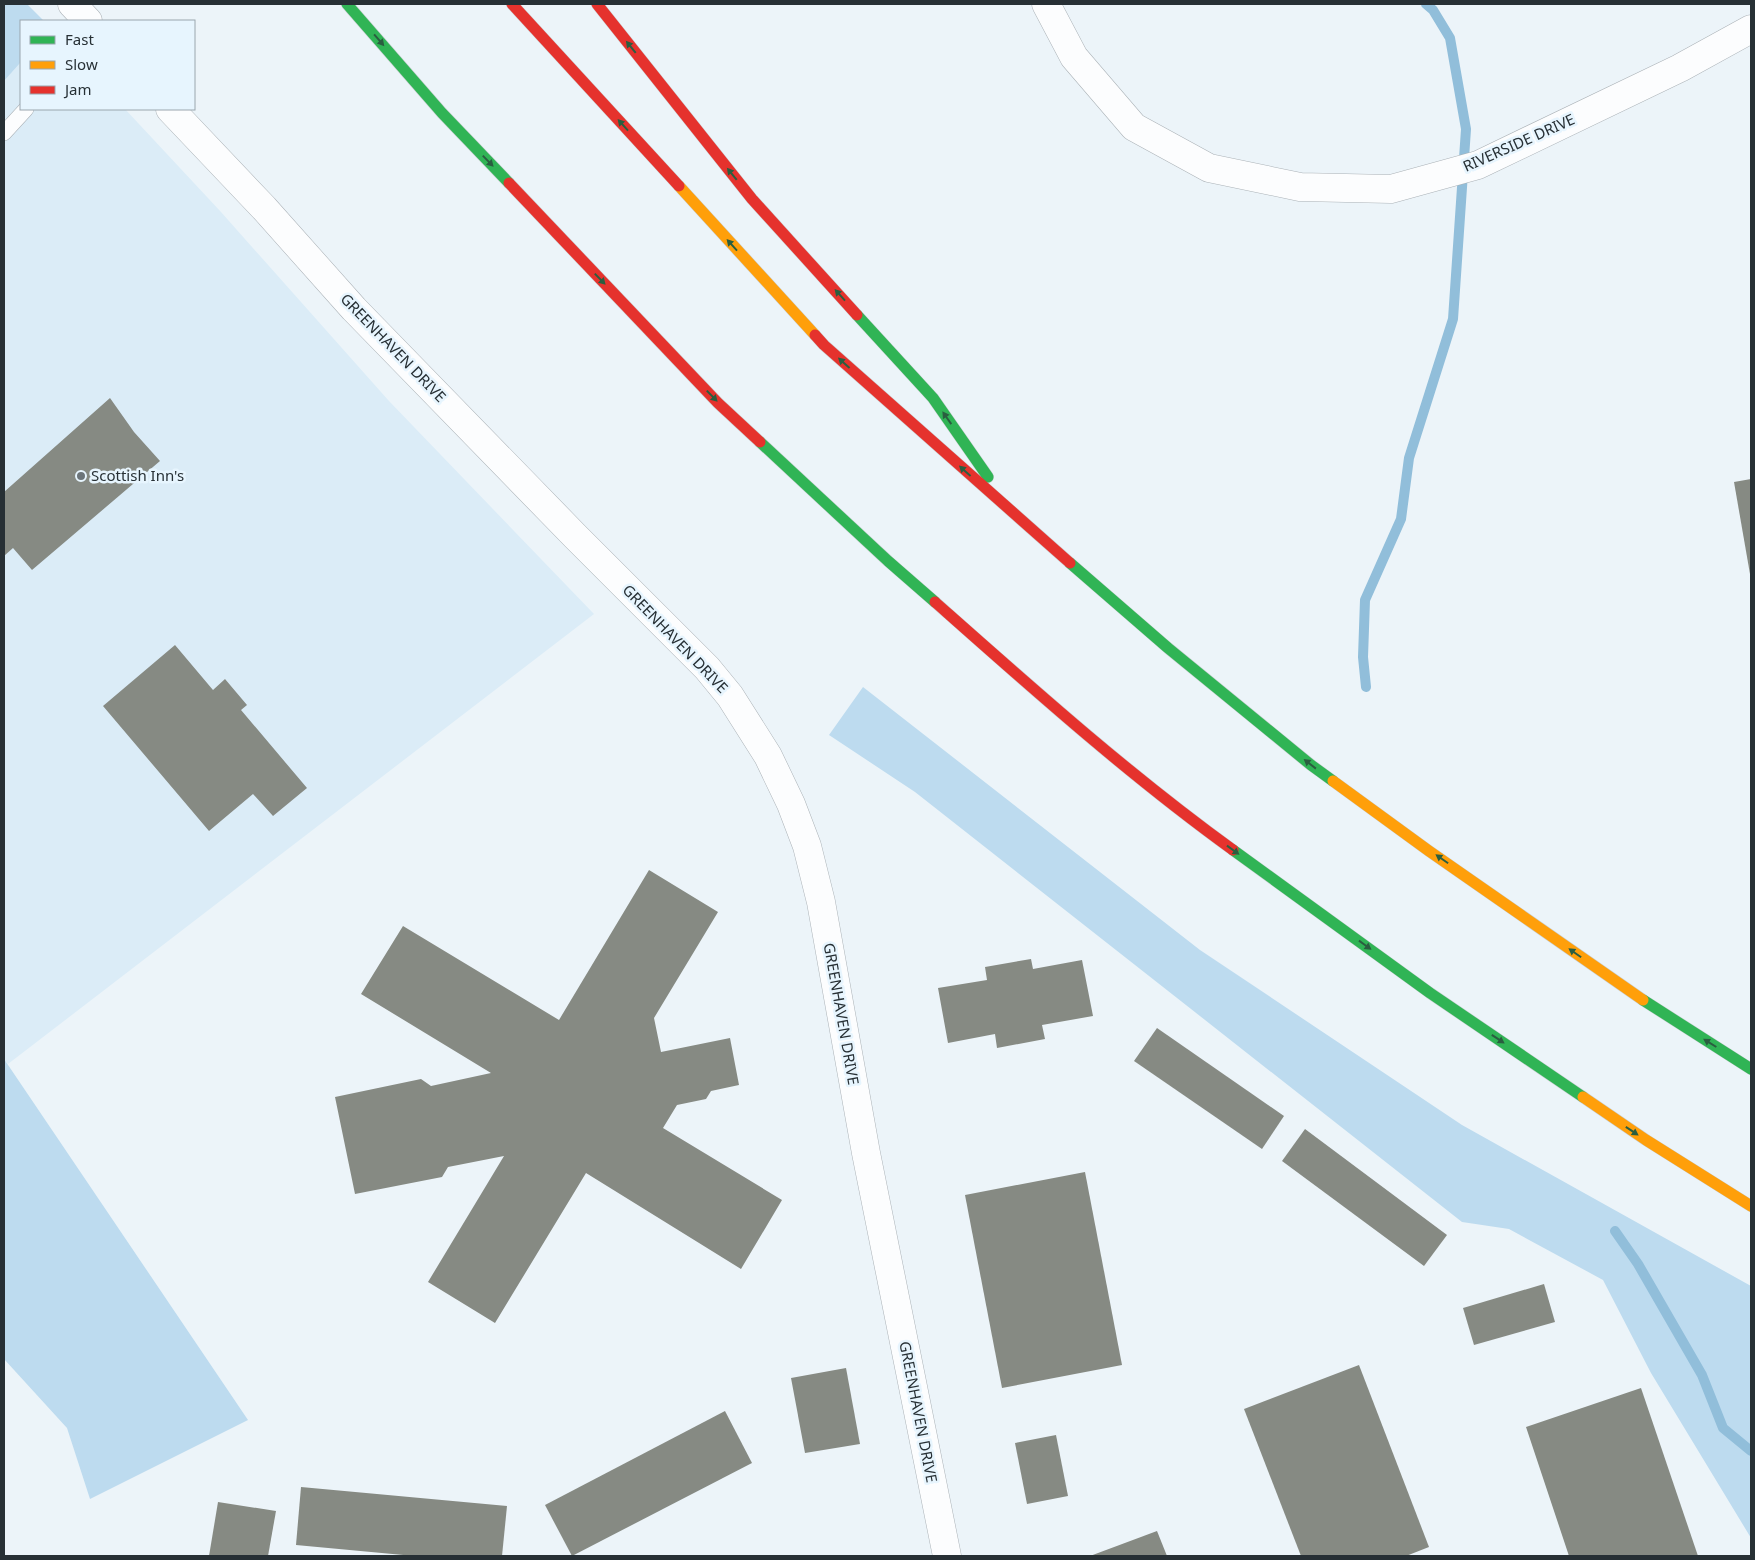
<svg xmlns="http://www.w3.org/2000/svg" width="1755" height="1560" viewBox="0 0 1755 1560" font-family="'Noto Sans',sans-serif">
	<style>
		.built { fill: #dbecf7 }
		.green { fill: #bddbef }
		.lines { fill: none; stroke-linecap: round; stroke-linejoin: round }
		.stream { stroke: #91beda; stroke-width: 10 }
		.building { fill: #868a83 }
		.lane-casing { stroke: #abb2b7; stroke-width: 16 }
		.street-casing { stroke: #abb2b7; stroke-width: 29 }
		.fast-casing { stroke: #c8ced0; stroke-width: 12 }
		.slow-casing { stroke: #c8ced0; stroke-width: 12 }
		.jam-casing { stroke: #c8ced0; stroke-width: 12 }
		.lane { stroke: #fcfdfe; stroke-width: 15 }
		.street { stroke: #fcfdfe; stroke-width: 28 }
		.fast { stroke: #30b455; stroke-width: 11 }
		.slow { stroke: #ff9f0a; stroke-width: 11 }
		.jam { stroke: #e5322d; stroke-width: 11 }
		.oneway { fill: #2a5e40 }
		.poi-dot { fill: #6c757a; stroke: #e7f5fe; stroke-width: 2 }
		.labels { text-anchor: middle; stroke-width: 5; stroke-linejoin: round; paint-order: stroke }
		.street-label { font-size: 15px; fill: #273035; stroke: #e7f5fe }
		.poi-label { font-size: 15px; fill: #273035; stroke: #e7f5fe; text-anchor: start }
	</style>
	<rect width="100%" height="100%" fill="#ecf4f9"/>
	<polygon class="built" points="21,62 21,109 125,109 221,212 389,401 594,614 8,1064 4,1059 4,81"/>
	<g class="green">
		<polygon points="4,4 27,4 44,21 21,21 21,62 4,81"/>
		<polygon points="863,687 1200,950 1462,1125 1751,1286 1751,1538 1651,1373 1603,1280 1509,1229 1462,1222 915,792 829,735"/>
		<polygon points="4,1059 248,1420 90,1499 67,1428 4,1359"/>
	</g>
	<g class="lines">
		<g class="stream">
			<polyline points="1366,687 1363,657 1365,600 1401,519 1409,458 1453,319 1466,129 1450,38 1433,10 1426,4"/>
			<polyline points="1615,1231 1638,1264 1702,1375 1723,1428 1751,1451"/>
		</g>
	</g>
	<g class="building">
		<polygon points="110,398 134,432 160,461 32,570 13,548 4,556 4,492"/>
		<polygon points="1751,479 1751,574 1750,574 1734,482"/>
		<polygon points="175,645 213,690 225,679 247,705 241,710 307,788 273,816 253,794 209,831 103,706"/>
		<polygon points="649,870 718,912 654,1018 661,1052 730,1038 739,1085 711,1091 706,1099 677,1105 663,1128 782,1200 741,1269 586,1173 495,1323 428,1282 504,1156 448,1167 442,1177 355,1194 335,1097 421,1079 431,1086 491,1073 361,994 403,926 559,1020"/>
		<polygon points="1031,959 1033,969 1082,960 1093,1016 1042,1025 1045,1039 997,1048 995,1034 948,1043 938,988 987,980 985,967"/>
		<polygon points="1157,1028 1284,1116 1262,1149 1134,1061"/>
		<polygon points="1305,1129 1447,1235 1424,1266 1282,1161"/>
		<polygon points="1085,1172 1122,1365 1002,1388 965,1195"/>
		<polygon points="1544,1284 1555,1322 1474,1345 1463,1308"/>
		<polygon points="1359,1365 1429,1547 1406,1556 1301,1556 1244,1409"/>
		<polygon points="846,1368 860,1444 805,1453 791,1378"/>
		<polygon points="1641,1388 1698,1556 1569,1556 1526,1427"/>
		<polygon points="725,1411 752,1463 572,1556 545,1505"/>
		<polygon points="1056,1435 1068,1496 1027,1504 1015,1443"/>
		<polygon points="301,1487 507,1506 502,1556 414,1556 296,1545"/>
		<polygon points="218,1502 276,1511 268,1556 209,1556"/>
		<polygon points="1157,1531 1167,1556 1090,1556"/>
	</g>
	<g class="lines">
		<defs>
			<polyline id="lane" points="4,133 26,109"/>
			<g id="street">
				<polyline points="72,4 88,21"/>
				<polyline points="1046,4 1074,57 1134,127 1209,168 1300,187 1391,189 1478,165 1680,68 1751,29"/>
				<polyline points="170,109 264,208 354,309 575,536 707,668 730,696 768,756 791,804 807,846 821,902 866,1153 947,1556"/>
			</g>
			<g id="fast">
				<polyline points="347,4 442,113 509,183"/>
				<polyline points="857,315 933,398 988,477"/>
				<polyline points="760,442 888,561 935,602"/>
				<polyline points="1070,563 1168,648 1311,765 1333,781"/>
				<polyline points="1233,850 1430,993 1583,1097"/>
				<polyline points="1643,1000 1751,1069"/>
			</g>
			<g id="slow">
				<polyline points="679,186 815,335"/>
				<polyline points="1333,781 1429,851 1643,1000"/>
				<polyline points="1583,1097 1646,1140 1751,1206"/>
			</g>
			<g id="jam">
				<polyline points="512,4 679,186"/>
				<polyline points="597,4 752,199 857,315"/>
				<polyline points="509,183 718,403 760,442"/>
				<polyline points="815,335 824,345 1070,563"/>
				<path d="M935,602c97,86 193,172 298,248"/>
			</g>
		</defs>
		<use href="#lane" class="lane-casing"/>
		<use href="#street" class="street-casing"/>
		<use href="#fast" class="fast-casing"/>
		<use href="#slow" class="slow-casing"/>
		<use href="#jam" class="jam-casing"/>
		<use href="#lane" class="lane"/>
		<use href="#street" class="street"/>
		<use href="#fast" class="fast"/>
		<use href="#slow" class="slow"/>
		<use href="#jam" class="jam"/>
	</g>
	<defs><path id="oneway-solid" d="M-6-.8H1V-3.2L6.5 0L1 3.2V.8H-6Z" transform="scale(1.25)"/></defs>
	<g class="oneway">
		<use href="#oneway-solid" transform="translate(379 40) rotate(49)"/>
		<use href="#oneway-solid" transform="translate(631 47) rotate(-129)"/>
		<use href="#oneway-solid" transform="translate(623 125) rotate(-132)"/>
		<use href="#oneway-solid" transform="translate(488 161) rotate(46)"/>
		<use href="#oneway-solid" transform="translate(732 174) rotate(-129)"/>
		<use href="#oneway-solid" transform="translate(732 245) rotate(-132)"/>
		<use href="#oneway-solid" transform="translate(600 279) rotate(46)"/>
		<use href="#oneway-solid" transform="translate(840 295) rotate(-132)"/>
		<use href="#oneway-solid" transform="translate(844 363) rotate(-138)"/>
		<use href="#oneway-solid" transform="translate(712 396) rotate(46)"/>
		<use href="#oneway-solid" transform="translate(947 418) rotate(-125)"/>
		<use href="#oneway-solid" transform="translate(965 471) rotate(-138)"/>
		<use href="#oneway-solid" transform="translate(1310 764) rotate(-142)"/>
		<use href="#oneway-solid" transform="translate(1233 850) rotate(36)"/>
		<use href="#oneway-solid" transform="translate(1442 859) rotate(-145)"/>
		<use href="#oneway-solid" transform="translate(1365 945) rotate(36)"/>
		<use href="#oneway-solid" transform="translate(1575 953) rotate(-145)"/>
		<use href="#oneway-solid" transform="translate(1498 1039) rotate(34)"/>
		<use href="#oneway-solid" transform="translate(1710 1043) rotate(-148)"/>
		<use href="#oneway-solid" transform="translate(1632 1131) rotate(34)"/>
	</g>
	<circle class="poi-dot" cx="81" cy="476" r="5"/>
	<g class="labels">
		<g class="street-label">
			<text transform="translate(1519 143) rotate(-24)" y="5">RIVERSIDE DRIVE</text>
			<text transform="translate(393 348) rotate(46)" y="5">GREENHAVEN DRIVE</text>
			<text transform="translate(675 639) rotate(46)" y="5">GREENHAVEN DRIVE</text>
			<text transform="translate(841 1014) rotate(80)" y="5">GREENHAVEN DRIVE</text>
			<text transform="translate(918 1412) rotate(79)" y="5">GREENHAVEN DRIVE</text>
		</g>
		<g class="poi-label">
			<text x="91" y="481">Scottish Inn's</text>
		</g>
	</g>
	<rect width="1755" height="1560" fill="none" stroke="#273035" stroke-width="10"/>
	<rect x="20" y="20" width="175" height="90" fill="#e7f5fe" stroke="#9aa6ae"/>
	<rect x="30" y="36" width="25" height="8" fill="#30b455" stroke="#9aa6ae"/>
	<text x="65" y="45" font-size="15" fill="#273035">Fast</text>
	<rect x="30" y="61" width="25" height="8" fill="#ff9f0a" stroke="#9aa6ae"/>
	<text x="65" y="70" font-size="15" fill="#273035">Slow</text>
	<rect x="30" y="86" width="25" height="8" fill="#e5322d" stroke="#9aa6ae"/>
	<text x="65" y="95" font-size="15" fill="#273035">Jam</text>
</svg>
